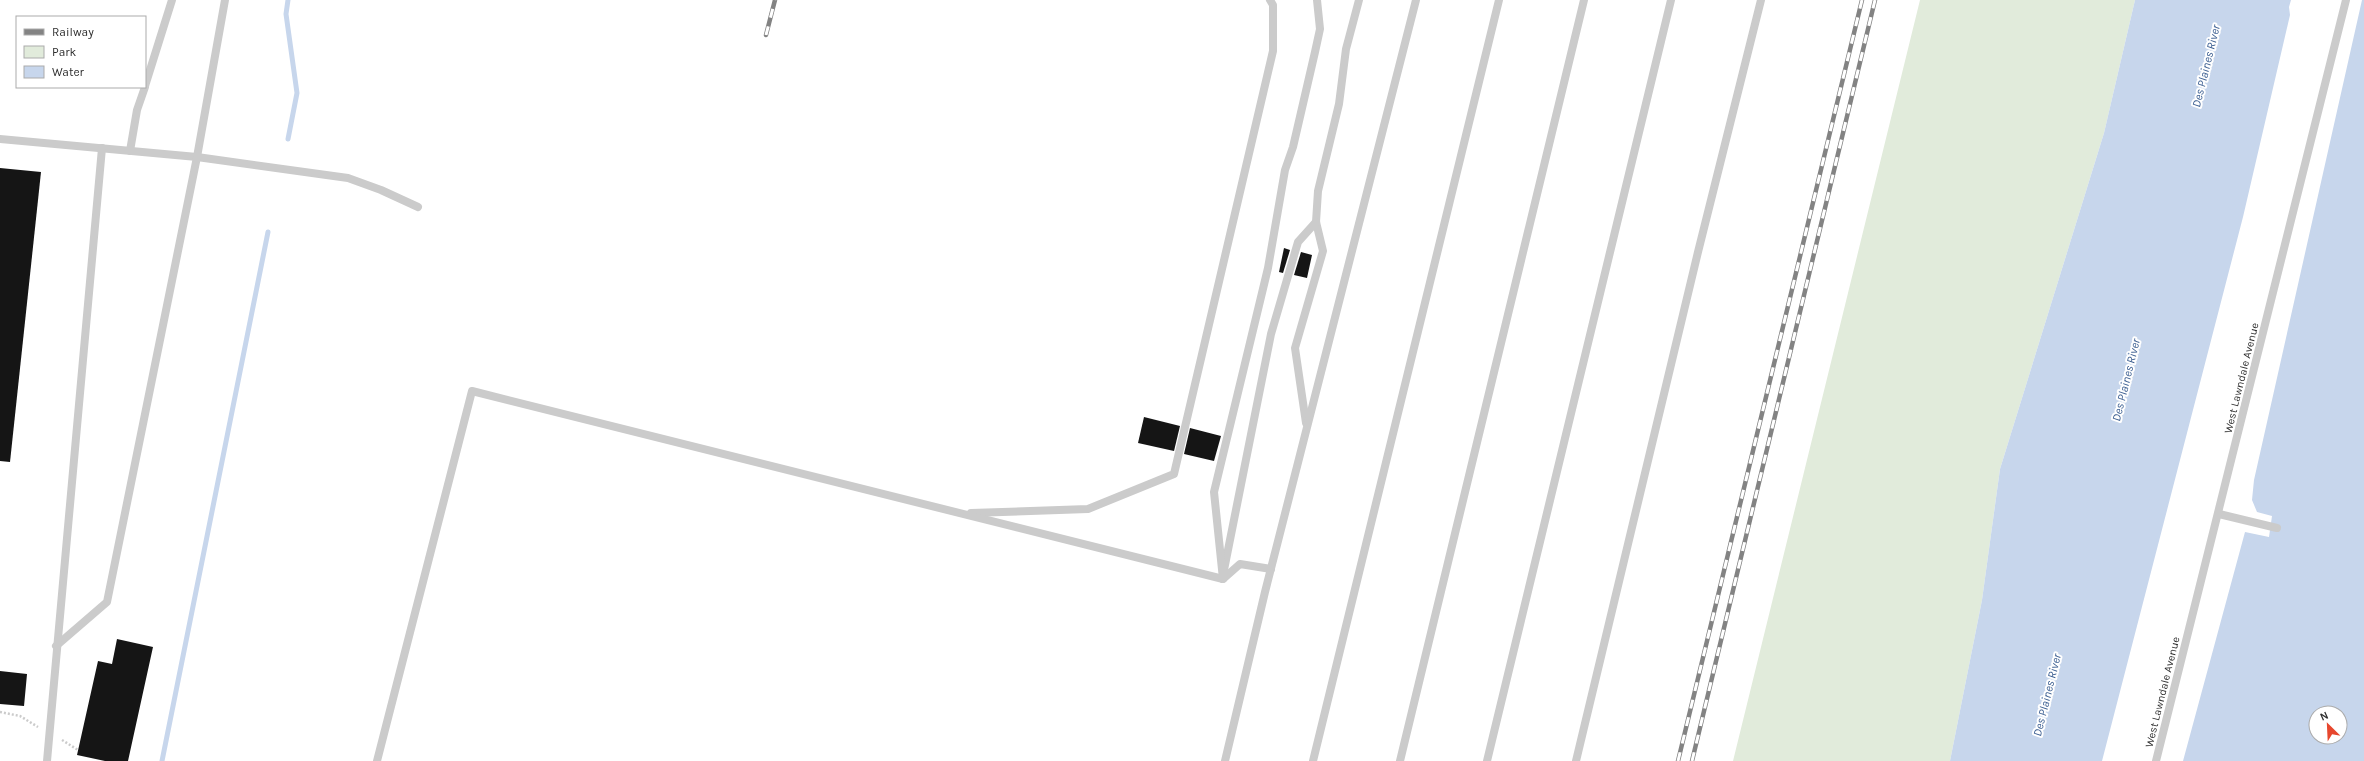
<svg xmlns="http://www.w3.org/2000/svg" width="2364" height="761" viewBox="0 0 2364 761" font-family="Karla,sans-serif">
	<style>
		.green { fill: #e1ebdb }
		.water { fill: #c7d6ec; fill-rule: evenodd }
		.lines { fill: none; stroke-linecap: round; stroke-linejoin: round }
		.stream { stroke: #c7d6ec; stroke-width: 5 }
		.building { fill: #151515 }
		.path { stroke: #cbcbcb; stroke-width: 2.5; stroke-dasharray: 2 2; stroke-linecap: butt }
		.lane { stroke: #cbcbcb; stroke-width: 8 }
		.rail-casing { stroke: #838383; stroke-width: 4.5 }
		.rail { stroke: #fff; stroke-width: 3; stroke-dasharray: 9; stroke-linecap: butt }
		.labels { text-anchor: middle; stroke-width: 4; stroke-linejoin: round; paint-order: stroke }
		.street-label { font-size: 11px; fill: #2e2e2e; stroke: #fff }
		.water-label { font-size: 12px; font-style: italic; fill: #3b5e91; stroke: #fff }
	</style>
	<rect width="100%" height="100%" fill="#fff"/>
	<polygon class="green" points="1920,0 2135,0 2104,133 2000,469 1982,600 1950,761 1733,761"/>
	<g class="water">
		<polygon points="2135,0 2291,0 2289,7 2290,15 2243,217 2102,761 1950,761 1982,600 2000,469 2104,133"/>
		<path d="M2362,0h2v761h-181l62,-229 24,5 3,-21 -15,-4 -5,-12 2,-20zM2316,713h24v24h-24z"/>
	</g>
	<g class="lines">
		<g class="stream">
			<polyline points="288,139 297,93 286,14 288,0"/>
			<polyline points="162,761 268,232"/>
		</g>
	</g>
	<g class="building">
		<polygon points="0,168 41,172 10,462 0,461"/>
		<polygon points="1284,248 1290,250 1283,273 1279,272"/>
		<polygon points="1301,252 1312,255 1307,278 1294,275"/>
		<polygon points="1144,417 1180,426 1174,451 1138,443"/>
		<polygon points="1190,428 1221,436 1214,461 1184,454"/>
		<polygon points="117,639 153,647 128,761 105,761 77,755 98,661 112,664"/>
		<polygon points="0,671 27,674 24,706 0,704"/>
	</g>
	<g class="lines">
		<g class="path">
			<polyline points="0,712 20,716 38,727"/>
			<polyline points="62,740 78,750"/>
		</g>
		<g class="lane">
			<polyline points="145,86 172,0"/>
			<polyline points="0,139 197,157 348,178 381,190 418,207"/>
			<polyline points="130,151 137,110 145,87"/>
			<polyline points="1306,423 1295,348 1323,251 1316,222 1318,191 1339,104 1346,49 1359,0"/>
			<polyline points="971,513 1088,509 1174,474 1273,51 1273,5 1270,0"/>
			<polyline points="2219,514 2277,528"/>
			<polyline points="1224,570 1271,334 1298,242 1316,222"/>
			<polyline points="1223,579 1214,492 1268,268 1285,170 1293,147 1315,52 1320,29 1317,0"/>
			<polyline points="56,646 107,602 197,157 225,0"/>
			<polyline points="47,761 102,148"/>
			<polyline points="377,761 472,391 1223,579 1240,564 1271,569"/>
			<polyline points="1225,761 1265,592 1416,0"/>
			<polyline points="1313,761 1499,0"/>
			<polyline points="1400,761 1584,0"/>
			<polyline points="1487,761 1671,0"/>
			<polyline points="1576,761 1698,252 1761,0"/>
			<polyline points="2156,761 2346,0"/>
		</g>
		<defs>
			<g id="rail">
				<polyline points="766,35 775,0"/>
				<polyline points="1678,761 1862,0"/>
				<polyline points="1692,761 1875,0"/>
			</g>
		</defs>
		<use href="#rail" class="rail-casing"/>
		<use href="#rail" class="rail"/>
	</g>
	<g class="labels">
		<g class="street-label">
			<text transform="translate(2241 378) rotate(-76)" y="4">West Lawndale Avenue</text>
			<text transform="translate(2162 692) rotate(-76)" y="4">West Lawndale Avenue</text>
		</g>
		<g class="water-label">
			<text transform="translate(2206 66) rotate(-76)" y="4">Des Plaines River</text>
			<text transform="translate(2126 380) rotate(-76)" y="4">Des Plaines River</text>
			<text transform="translate(2047 695) rotate(-76)" y="4">Des Plaines River</text>
		</g>
	</g>
	<rect x="16" y="16" width="130" height="72" fill="#ffffff" stroke="#ababab"/>
	<rect x="24" y="29" width="20" height="6" fill="#838383" stroke="#ababab"/>
	<text x="52" y="36" font-size="12" fill="#2e2e2e">Railway</text>
	<rect x="24" y="46" width="20" height="12" fill="#e1ebdb" stroke="#ababab"/>
	<text x="52" y="56" font-size="12" fill="#2e2e2e">Park</text>
	<rect x="24" y="66" width="20" height="12" fill="#c7d6ec" stroke="#ababab"/>
	<text x="52" y="76" font-size="12" fill="#2e2e2e">Water</text>
	<g transform="translate(2328 725) rotate(336)"><circle r="19" fill="#ffffff" stroke="#ababab"/>
	<path d="M0-3L7 15L0 10L-7 15Z" fill="#e7472e"/>
	<text y="-6" font-size="11" font-weight="bold" text-anchor="middle" fill="#2e2e2e">N</text>
	</g>
</svg>
